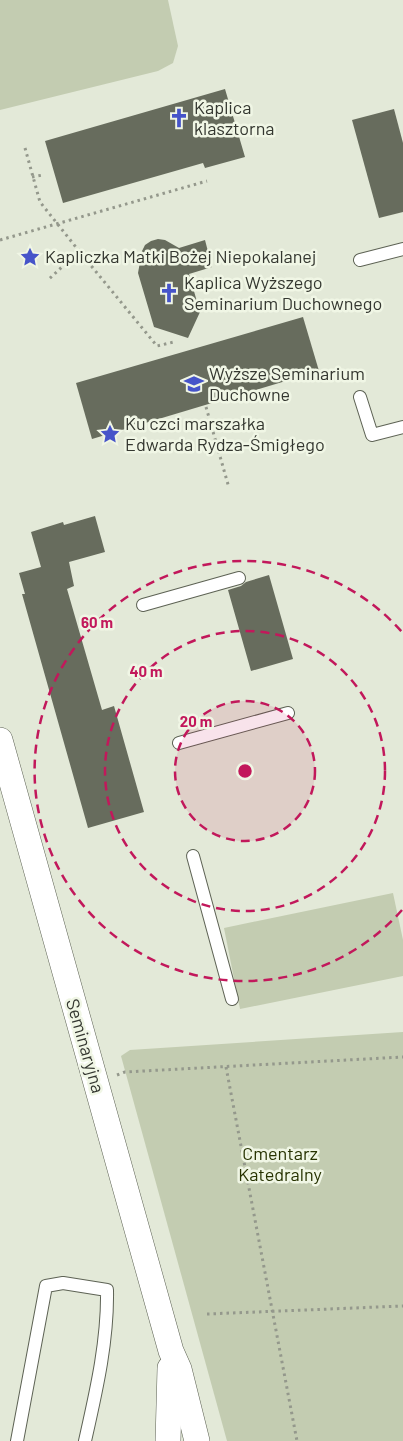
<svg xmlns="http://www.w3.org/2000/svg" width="403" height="1441" viewBox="0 0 403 1441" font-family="Barlow,sans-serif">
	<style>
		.green { fill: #c3ccb1 }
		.building { fill: #676c5d }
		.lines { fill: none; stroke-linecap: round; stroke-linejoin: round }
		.service-casing { stroke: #5d6254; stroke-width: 14 }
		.minor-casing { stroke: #5d6254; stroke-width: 26 }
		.path { stroke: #94988c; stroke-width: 3; stroke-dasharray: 2.5 4; stroke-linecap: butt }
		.service { stroke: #fff; stroke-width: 12 }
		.minor { stroke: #fff; stroke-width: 25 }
		.ring { fill: none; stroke: #c2185b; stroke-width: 2.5; stroke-dasharray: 9 6 }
		.labels { text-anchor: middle; stroke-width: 5; stroke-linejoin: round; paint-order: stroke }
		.poi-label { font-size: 18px; fill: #343730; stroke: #f0f6e5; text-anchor: start }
		.street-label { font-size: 18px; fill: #343730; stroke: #f0f6e5 }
		.park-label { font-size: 18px; fill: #263200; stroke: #f0f6e5 }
		.centre { fill: #c2185b; stroke: #f0f6e5; stroke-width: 2.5 }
		.ring-label { font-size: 15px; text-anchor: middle; font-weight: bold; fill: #c2185b; stroke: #f0f6e5; stroke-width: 5; stroke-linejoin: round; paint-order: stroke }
	</style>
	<rect width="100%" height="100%" fill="#e3e9d8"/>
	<g class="green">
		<polygon points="0,0 168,0 178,46 173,63 158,71 0,110"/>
		<polygon points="393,893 403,940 403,976 240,1009 224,928"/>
		<polygon points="403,1032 403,1441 227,1441 121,1056 130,1050"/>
	</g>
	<g class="building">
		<polygon points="225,89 245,157 205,168 203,163 63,203 45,141"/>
		<polygon points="394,109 403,143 403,212 379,218 352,120"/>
		<polygon points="158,239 165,240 179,248 205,240 212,267 189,274 200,312 188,338 154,327 138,273 142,251 145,245 151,241"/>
		<polygon points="303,317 319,371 92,439 76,383"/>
		<polygon points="95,516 105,552 69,562 74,586 67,589 102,710 114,706 144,812 88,828 22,594 25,594 19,573 41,567 31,532 63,522 64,525"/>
		<polygon points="269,575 293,659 251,671 228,590 241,586 246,582"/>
	</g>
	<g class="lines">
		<defs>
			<g id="service">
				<polyline points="360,260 403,249"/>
				<polyline points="360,397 372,435 403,427"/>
				<polyline points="143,605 239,578"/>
				<polyline points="179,743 288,713"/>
				<polyline points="193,856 232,999"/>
				<path d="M17,1441l29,-155 17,-3 44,7c1,51 -11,102 -22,151"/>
			</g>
			<g id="minor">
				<polyline points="0,740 171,1351 179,1369 197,1441"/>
				<polyline points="168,1441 170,1368"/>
			</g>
		</defs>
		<use href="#service" class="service-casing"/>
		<use href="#minor" class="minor-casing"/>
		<g class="path">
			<polyline points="25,148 40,202 79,251 48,280"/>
			<polyline points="32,177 43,175"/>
			<polyline points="0,240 207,181"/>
			<polyline points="79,251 157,346 174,342"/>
			<polyline points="206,407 229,488"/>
			<polyline points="226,1067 297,1441"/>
			<polyline points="117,1075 125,1072 403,1057"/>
			<polyline points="207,1314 403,1306"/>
		</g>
		<use href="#service" class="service"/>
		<use href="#minor" class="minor"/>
	</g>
	<circle cx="245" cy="771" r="70" fill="#c2185b" fill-opacity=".12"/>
	<g class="ring">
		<circle cx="245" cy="771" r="70"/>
		<circle cx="245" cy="771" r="140"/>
		<path d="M402 910A210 210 0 1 1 402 632"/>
	</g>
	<defs>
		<symbol id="church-bare" viewBox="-9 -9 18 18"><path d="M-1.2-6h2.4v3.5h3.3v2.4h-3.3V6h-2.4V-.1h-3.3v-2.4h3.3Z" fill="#4654c9" stroke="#f0f6e5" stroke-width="2.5" paint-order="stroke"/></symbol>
		<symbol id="sight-bare" viewBox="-9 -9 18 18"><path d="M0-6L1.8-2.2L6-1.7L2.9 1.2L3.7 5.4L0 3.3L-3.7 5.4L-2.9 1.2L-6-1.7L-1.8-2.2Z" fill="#4654c9" stroke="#f0f6e5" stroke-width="2.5" paint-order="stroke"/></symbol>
		<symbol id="university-bare" viewBox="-9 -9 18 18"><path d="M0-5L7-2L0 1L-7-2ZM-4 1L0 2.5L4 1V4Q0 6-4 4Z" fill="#4654c9" stroke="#f0f6e5" stroke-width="2.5" paint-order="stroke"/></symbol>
	</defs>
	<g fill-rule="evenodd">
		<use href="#church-bare" x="165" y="104" width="28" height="28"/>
		<use href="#sight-bare" x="16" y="243" width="28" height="28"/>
		<use href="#church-bare" x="155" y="279" width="28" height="28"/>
		<use href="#university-bare" x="180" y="370" width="28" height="28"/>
		<use href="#sight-bare" x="96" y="420" width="28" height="28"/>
	</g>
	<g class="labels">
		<g class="poi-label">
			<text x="194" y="114">Kaplica<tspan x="194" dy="21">klasztorna</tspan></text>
			<text x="45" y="263">Kapliczka Matki Bożej Niepokalanej</text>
			<text x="184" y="289">Kaplica Wyższego<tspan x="184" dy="21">Seminarium Duchownego</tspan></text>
			<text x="209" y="380">Wyższe Seminarium<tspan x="209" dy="21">Duchowne</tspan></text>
			<text x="125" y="430">Ku czci marszałka<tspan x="125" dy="21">Edwarda Rydza-Śmigłego</tspan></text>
		</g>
		<g class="street-label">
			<text transform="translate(85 1046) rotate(74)" y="6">Seminaryjna</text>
		</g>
		<g class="park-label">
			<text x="280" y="1160">Cmentarz<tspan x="280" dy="21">Katedralny</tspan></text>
		</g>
	</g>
	<circle cx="245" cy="771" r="8" class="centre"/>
	<g class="ring-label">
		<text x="97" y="628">60 m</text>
		<text x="146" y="677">40 m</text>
		<text x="196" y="727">20 m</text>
	</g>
</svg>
